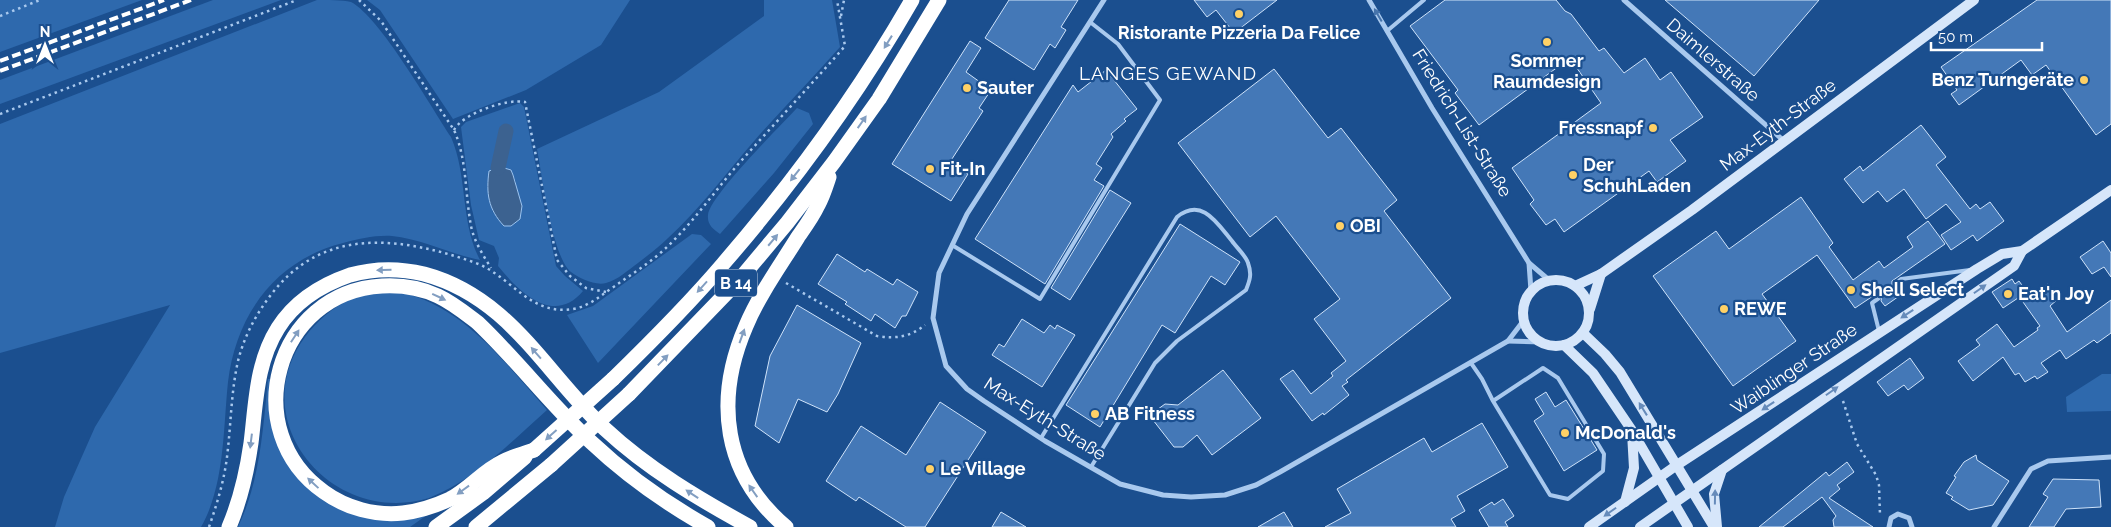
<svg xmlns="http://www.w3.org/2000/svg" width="2111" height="527" viewBox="0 0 2111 527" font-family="Raleway,sans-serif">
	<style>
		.green { fill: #2e69ad; fill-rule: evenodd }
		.water { fill: #3c6290; stroke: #9cc4f0 }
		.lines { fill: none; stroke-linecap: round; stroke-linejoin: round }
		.canal { stroke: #3c6290; stroke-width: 15 }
		.building { fill: #4478b7; stroke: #cfe3fa }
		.path { stroke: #a9c9ee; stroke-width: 2.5; stroke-dasharray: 2.5 4; stroke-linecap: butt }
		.lane { stroke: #a9c9ee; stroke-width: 4 }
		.street { stroke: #a9c9ee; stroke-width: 5 }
		.secondary { stroke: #d6e6fa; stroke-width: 10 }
		.highway { stroke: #fff; stroke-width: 15 }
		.rail { stroke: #fff; stroke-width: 4; stroke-dasharray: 9 4; stroke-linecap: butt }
		.highway-bridge { stroke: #fff; stroke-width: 15 }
		.oneway { fill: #4674ac }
		.oneway2 { fill: #829ec1 }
		.oneway3 { fill: #668bba }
		.poi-dot { fill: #ffd166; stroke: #1b4f8f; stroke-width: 2 }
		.labels { text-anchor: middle; stroke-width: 4.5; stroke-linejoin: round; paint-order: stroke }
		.shield { fill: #1b4f8f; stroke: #bbcadd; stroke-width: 1 }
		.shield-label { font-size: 16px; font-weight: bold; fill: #fff }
		.poi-label { font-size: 18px; font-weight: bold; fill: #fff; stroke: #1b4f8f; text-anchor: start }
		.street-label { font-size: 18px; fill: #fff; stroke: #1b4f8f }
		.neighbourhood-label { font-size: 19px; letter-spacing: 1px; fill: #fff; stroke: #1b4f8f }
	</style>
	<rect width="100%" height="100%" fill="#1b4f8f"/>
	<g class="green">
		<polygon points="0,0 142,0 0,52"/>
		<polygon points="213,0 281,0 0,104 0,80"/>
		<path d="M317,0c10,0 25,0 34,2 29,15 80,105 100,135 17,39 9,85 29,123 -30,-6 -58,-21 -88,-24 -17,-1 -33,3 -49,7 -67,17 -107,71 -115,139 -5,47 -3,103 -27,145h-146l9,-30 31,-70 75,-122 -170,48v-229z"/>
		<polygon points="367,0 630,0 601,45 526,90 453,119 380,10"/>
		<path d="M764,0h68l8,47c-28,32 -57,61 -85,93 -29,33 -55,69 -88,99 -9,9 -19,16 -29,24 -10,7 -20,17 -32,20 -11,3 -27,-5 -35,-11 -19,-15 -29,-97 -34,-123l122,-57 105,-76z"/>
		<path d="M520,103l4,4 32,159 9,10 18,15c-29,35 -64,1 -85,-25l1,-8 -5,-12 -15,-6 -8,-35 -10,-78 5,-5zM501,167l10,3 5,12 -23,31 -6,-27 2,-15z"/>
		<path d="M797,108l12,5 4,11 -39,49 -54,61c-7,-5 -13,-9 -12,-19 1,-18 73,-90 89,-107z"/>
		<polygon points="692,234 701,235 711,244 598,363 567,315 593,306"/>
		<path d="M400,292c65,15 105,71 147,118 -36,32 -72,70 -118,88 -97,29 -186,-77 -124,-161 12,-16 28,-30 46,-38 15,-7 33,-6 49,-7z"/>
		<polygon points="2102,374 2111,374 2111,411 2067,412 2066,397"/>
		<path d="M268,379h2v36l6,23 8,19 13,19 13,14 16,11 101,14 -17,12h-172c22,-46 25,-98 30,-148z"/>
	</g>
	<path class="water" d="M501,167l10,3 2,5 9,31 -2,13 -9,7h-7c-16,-17 -18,-33 -15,-55z"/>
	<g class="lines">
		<polyline class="canal" points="498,168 506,131"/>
	</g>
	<g class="building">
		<polygon points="1009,0 1078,0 1061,27 1066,30 1055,48 1050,44 1034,70 985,38"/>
		<polygon points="1194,0 1277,0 1234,33 1216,10 1207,17"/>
		<polygon points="1445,0 1556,0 1565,11 1571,14 1599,51 1604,48 1624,73 1645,58 1660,80 1671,72 1703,117 1670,140 1686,161 1657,182 1649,171 1564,232 1555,219 1546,225 1530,204 1534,200 1512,168 1601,103 1570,58 1479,125 1455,93 1458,90 1410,26"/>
		<polygon points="1665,0 1819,0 1754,76"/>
		<polygon points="2037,0 2111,0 2111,124 2096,135 2046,65 2032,75 2021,60 1959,105 1951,94 1957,90 1941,67"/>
		<polygon points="970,41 981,48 966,72 991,90 979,108 983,111 950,162 968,174 951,201 892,164"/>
		<polygon points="1274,69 1328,138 1341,128 1397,200 1384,211 1451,298 1346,380 1348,382 1342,386 1349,395 1324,415 1323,413 1312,421 1280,379 1293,370 1311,394 1333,376 1331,373 1346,361 1314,319 1340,299 1276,216 1250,237 1178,143"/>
		<polygon points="1106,70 1137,109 1124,119 1126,121 1111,134 1113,137 1096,164 1102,168 1094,180 1104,186 1045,284 975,239 1073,85 1078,92"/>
		<polygon points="1921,125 1946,157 1936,165 1970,209 1976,204 1980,209 1990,202 2004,221 1977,241 1973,235 1951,250 1941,235 1961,222 1946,204 1926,219 1904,189 1887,202 1878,191 1863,203 1844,179 1860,166 1863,171"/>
		<polygon points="1110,190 1131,203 1070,300 1051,288"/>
		<polygon points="1801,197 1833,243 1829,247 1853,280 1879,261 1884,268 1913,247 1907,237 1928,221 1945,244 1892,281 1892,286 1897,287 1902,294 1885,306 1881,301 1882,296 1876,294 1855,308 1817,255 1762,294 1796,341 1733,386 1653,276 1716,231 1729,249"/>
		<polygon points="1180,224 1240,262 1225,285 1211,276 1175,333 1162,325 1100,427 1066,405"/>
		<polygon points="2103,241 2111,253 2111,277 2104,267 2092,274 2080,257"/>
		<polygon points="837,254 865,272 867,269 893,285 897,279 918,292 906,316 902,316 895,328 875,314 871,321 845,304 847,302 818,284"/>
		<polygon points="2012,279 2015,284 2019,281 2027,292 2003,308 1992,292"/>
		<polygon points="2048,284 2058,299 2050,306 2067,332 2111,300 2111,333 2097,343 2094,340 2066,359 2060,350 2041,363 2048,372 2037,379 2035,376 2025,382 2019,373 2015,375 2003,357 1973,381 1958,361 1980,345 1976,340 1997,324 2014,347 2038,330 2037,328 2040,326 2023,302"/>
		<polygon points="797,305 861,343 838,394 827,412 798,399 779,443 755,426 770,356"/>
		<polygon points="1022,319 1044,333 1050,325 1055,329 1057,325 1075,335 1042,387 992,355 999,344 1004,347"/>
		<polygon points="1910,358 1924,378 1908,390 1904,385 1888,396 1877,382"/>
		<polygon points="1223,370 1261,418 1212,455 1197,435 1183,447 1174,447 1153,420 1154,412 1165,404 1178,405"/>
		<polygon points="1546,392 1555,407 1566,400 1597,450 1564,471 1534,421 1544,414 1535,399"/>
		<polygon points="940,402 986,432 925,527 906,527 859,497 856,501 826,481 861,426 906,455"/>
		<polygon points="1482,423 1508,467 1457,496 1465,511 1451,519 1456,527 1325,527 1351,513 1337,489 1424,438 1432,452"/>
		<polygon points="1976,455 1977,460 2009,481 1993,505 1969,510 1951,499 1953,497 1946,493 1956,477 1954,476 1964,462"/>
		<polygon points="1847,462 1854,472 1837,485 1840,489 1829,498 1873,527 1834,527 1833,520 1836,516 1822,497 1783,527 1759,527 1826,472 1829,476"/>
		<polygon points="2053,479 2099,480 2101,507 2066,509 2054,527 2029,527 2048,497 2043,494"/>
		<polygon points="1503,499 1514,516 1505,522 1508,527 1489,527 1479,510 1492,502 1494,505"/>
		<polygon points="1001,512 1026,527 992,527"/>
		<polygon points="1284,512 1293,527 1258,527"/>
	</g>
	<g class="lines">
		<g class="path">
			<path d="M359,0l22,21 73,109c13,29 11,64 17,96 3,15 12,29 20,42"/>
			<polyline points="0,16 40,0"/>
			<polyline points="841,16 844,0"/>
			<polyline points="0,114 297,0"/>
			<path d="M454,130c8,-16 53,-32 71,-28l32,158 13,16 16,12 20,4"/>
			<path d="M786,283l91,53c19,3 33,1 48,-11"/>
			<polyline points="1843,401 1857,444 1876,475 1879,485 1880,515"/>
			<path d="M209,527c8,-23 15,-46 18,-70 4,-32 4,-65 11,-96 6,-24 17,-45 32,-65 53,-71 132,-59 206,-33 36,14 54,53 97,46 17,-3 28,-14 42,-23 18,-13 38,-25 54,-41 27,-26 48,-57 72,-84 35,-39 70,-76 104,-115l-8,-46"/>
		</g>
		<g class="lane">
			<polyline points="1387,31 1424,0"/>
			<polyline points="952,245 1040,299 1160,100 1118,44 1090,22"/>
			<polyline points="1895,284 1901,279 1970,270"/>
			<polyline points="1879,298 1872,303 1879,331"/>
			<polyline points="1471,363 1482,379 1493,401 1550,495 1568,499 1603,471 1604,454 1558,378 1543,368 1493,401"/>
			<path d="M1041,438l136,-221c25,-20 40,6 55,24 5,7 14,15 16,22 4,11 2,17 -2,27l-69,51 -22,22 -64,104"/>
		</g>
		<g class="street">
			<polyline points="1104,0 967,214 939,273 933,318 946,366 967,389 984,401 1045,441 1120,484 1163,495 1191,497 1225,495 1256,485 1280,472 1508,341 1524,320"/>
			<polyline points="1369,0 1432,108 1529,263 1549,280"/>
			<polyline points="1624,0 1784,141"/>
			<polyline points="1529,263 1531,291"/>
			<polyline points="1508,341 1542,342"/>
			<polyline points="1889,527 1891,518 1898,514 1909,518 1912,527"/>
			<polyline points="1994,527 2031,469 2048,461 2111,457"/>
		</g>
		<g class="secondary">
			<circle cx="1556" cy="313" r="33"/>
			<polyline points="1575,286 1601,274 1692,210 1974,0"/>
			<polyline points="1590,309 1601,274"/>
			<polyline points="1583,333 1605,354 1620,372 1714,527"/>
			<polyline points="1564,345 1593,373 1631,429 1688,527"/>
			<polyline points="1625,502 1634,468 1632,433"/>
			<polyline points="1589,527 1677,465 1977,269 2002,254 2022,251 2111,190"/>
			<polyline points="1640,527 2014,266 2022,251"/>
			<polyline points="1717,527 1714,494 1722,470"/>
		</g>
		<g class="highway">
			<path d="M613,379c38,-37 76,-75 110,-115 71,-82 135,-170 189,-264"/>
			<polyline points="629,394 740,279 787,223 834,162 879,99 939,0"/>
			<path d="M534,450c-10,4 -22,6 -32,12 -19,9 -33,27 -52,37 -15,7 -31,12 -47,14 -28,3 -57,-5 -79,-21 -87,-61 -49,-200 58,-206 18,-1 39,2 56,10 15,7 27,17 40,27 40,38 73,82 113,119 35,33 76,62 117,85"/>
			<path d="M229,527c11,-26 18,-56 22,-84 5,-40 5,-80 27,-115 17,-27 43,-43 72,-53 25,-7 49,-7 74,-1 86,23 121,99 181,155 43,40 94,70 145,98"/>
			<polyline points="436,527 483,493 525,457"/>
			<polyline points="476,527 551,465"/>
			<path d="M786,527c-63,-53 -72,-127 -40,-201 13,-31 34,-60 52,-89 7,-10 15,-21 20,-32 5,-9 8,-19 11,-28"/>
		</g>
		<g class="rail">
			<polyline points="0,61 164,0"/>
			<polyline points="0,71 191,0"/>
		</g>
		<g class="highway-bridge">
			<polyline points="534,450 613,379"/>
			<polyline points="551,465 629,394"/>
		</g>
	</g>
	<defs><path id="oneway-solid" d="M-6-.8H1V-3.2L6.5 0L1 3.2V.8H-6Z" transform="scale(1.25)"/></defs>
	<use class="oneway" href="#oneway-solid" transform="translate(1378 15) rotate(-120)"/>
	<g class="oneway2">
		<use href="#oneway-solid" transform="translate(888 42) rotate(122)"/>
		<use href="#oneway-solid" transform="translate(862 122) rotate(-55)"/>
		<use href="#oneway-solid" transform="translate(795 175) rotate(128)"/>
		<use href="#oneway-solid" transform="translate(773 240) rotate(-50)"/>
		<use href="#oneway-solid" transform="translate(384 270) rotate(178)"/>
		<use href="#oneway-solid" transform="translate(702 287) rotate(132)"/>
		<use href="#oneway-solid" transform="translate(439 297) rotate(25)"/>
		<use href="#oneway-solid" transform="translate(295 336) rotate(-57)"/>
		<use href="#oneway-solid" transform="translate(742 336) rotate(-70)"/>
		<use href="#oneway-solid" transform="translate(536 353) rotate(-131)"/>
		<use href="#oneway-solid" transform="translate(663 360) rotate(-46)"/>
		<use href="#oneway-solid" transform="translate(551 435) rotate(138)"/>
		<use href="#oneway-solid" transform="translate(251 441) rotate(97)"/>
		<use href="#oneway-solid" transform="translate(313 483) rotate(-137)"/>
		<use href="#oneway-solid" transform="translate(463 490) rotate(144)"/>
		<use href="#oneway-solid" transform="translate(753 491) rotate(-125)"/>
		<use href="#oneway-solid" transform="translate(692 494) rotate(-146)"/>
	</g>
	<g class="oneway3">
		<use href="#oneway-solid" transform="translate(1980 289) rotate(-35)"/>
		<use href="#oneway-solid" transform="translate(1907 314) rotate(147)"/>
		<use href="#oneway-solid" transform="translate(1832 391) rotate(-35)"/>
		<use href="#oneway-solid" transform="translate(1768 406) rotate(146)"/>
		<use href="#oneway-solid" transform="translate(1643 409) rotate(-122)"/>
		<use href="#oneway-solid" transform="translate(1715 497) rotate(-89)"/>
		<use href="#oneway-solid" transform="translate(1610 512) rotate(145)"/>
	</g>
	<g class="poi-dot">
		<circle cx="1239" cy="14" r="5"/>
		<circle cx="1547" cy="42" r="5"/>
		<circle cx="2084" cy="80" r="5"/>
		<circle cx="967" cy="88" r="5"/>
		<circle cx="1653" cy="128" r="5"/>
		<circle cx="930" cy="169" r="5"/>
		<circle cx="1573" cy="175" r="5"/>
		<circle cx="1340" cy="226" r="5"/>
		<circle cx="1851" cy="290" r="5"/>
		<circle cx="2008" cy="294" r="5"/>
		<circle cx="1724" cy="309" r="5"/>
		<circle cx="1095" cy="414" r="5"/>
		<circle cx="1565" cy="433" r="5"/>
		<circle cx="930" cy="469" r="5"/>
	</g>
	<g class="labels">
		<rect class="shield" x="715" y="269.5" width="42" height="27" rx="4"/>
		<g class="shield-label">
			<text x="736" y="289">B 14</text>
		</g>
		<g class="poi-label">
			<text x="1239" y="39" text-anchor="middle">Ristorante Pizzeria Da Felice</text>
			<text x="1547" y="67" text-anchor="middle">Sommer<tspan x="1547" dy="21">Raumdesign</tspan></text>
			<text x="2074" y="86" text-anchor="end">Benz Turngeräte</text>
			<text x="977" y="94">Sauter</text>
			<text x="1643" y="134" text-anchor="end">Fressnapf</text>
			<text x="1583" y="171">Der<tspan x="1583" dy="21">SchuhLaden</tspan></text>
			<text x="940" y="175">Fit-In</text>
			<text x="1350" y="232">OBI</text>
			<text x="1861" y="296">Shell Select</text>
			<text x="2018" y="300">Eat'n Joy</text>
			<text x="1734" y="315">REWE</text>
			<text x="1105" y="420">AB Fitness</text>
			<text x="1575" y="439">McDonald's</text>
			<text x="940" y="475">Le Village</text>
		</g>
		<g class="street-label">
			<text transform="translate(1713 60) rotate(41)" y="6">Daimlerstraße</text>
			<text transform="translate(1462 123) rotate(58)" y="6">Friedrich-List-Straße</text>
			<text transform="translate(1778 125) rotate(-37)" y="6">Max-Eyth-Straße</text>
			<text transform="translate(1794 369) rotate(-34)" y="6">Waiblinger Straße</text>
			<text transform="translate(1045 419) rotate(32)" y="6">Max-Eyth-Straße</text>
		</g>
		<g class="neighbourhood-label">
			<text x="1168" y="80">LANGES GEWAND</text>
		</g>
	</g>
	<g transform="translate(45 45)" stroke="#1b4f8f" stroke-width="4" paint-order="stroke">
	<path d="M0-4L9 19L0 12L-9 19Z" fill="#ffffff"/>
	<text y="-8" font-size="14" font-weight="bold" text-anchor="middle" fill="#ffffff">N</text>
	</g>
	<path d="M1931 42v8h111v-8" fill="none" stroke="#ffffff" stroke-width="2.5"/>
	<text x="1938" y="42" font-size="15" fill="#ffffff" stroke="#1b4f8f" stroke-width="4" paint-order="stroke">50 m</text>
</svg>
